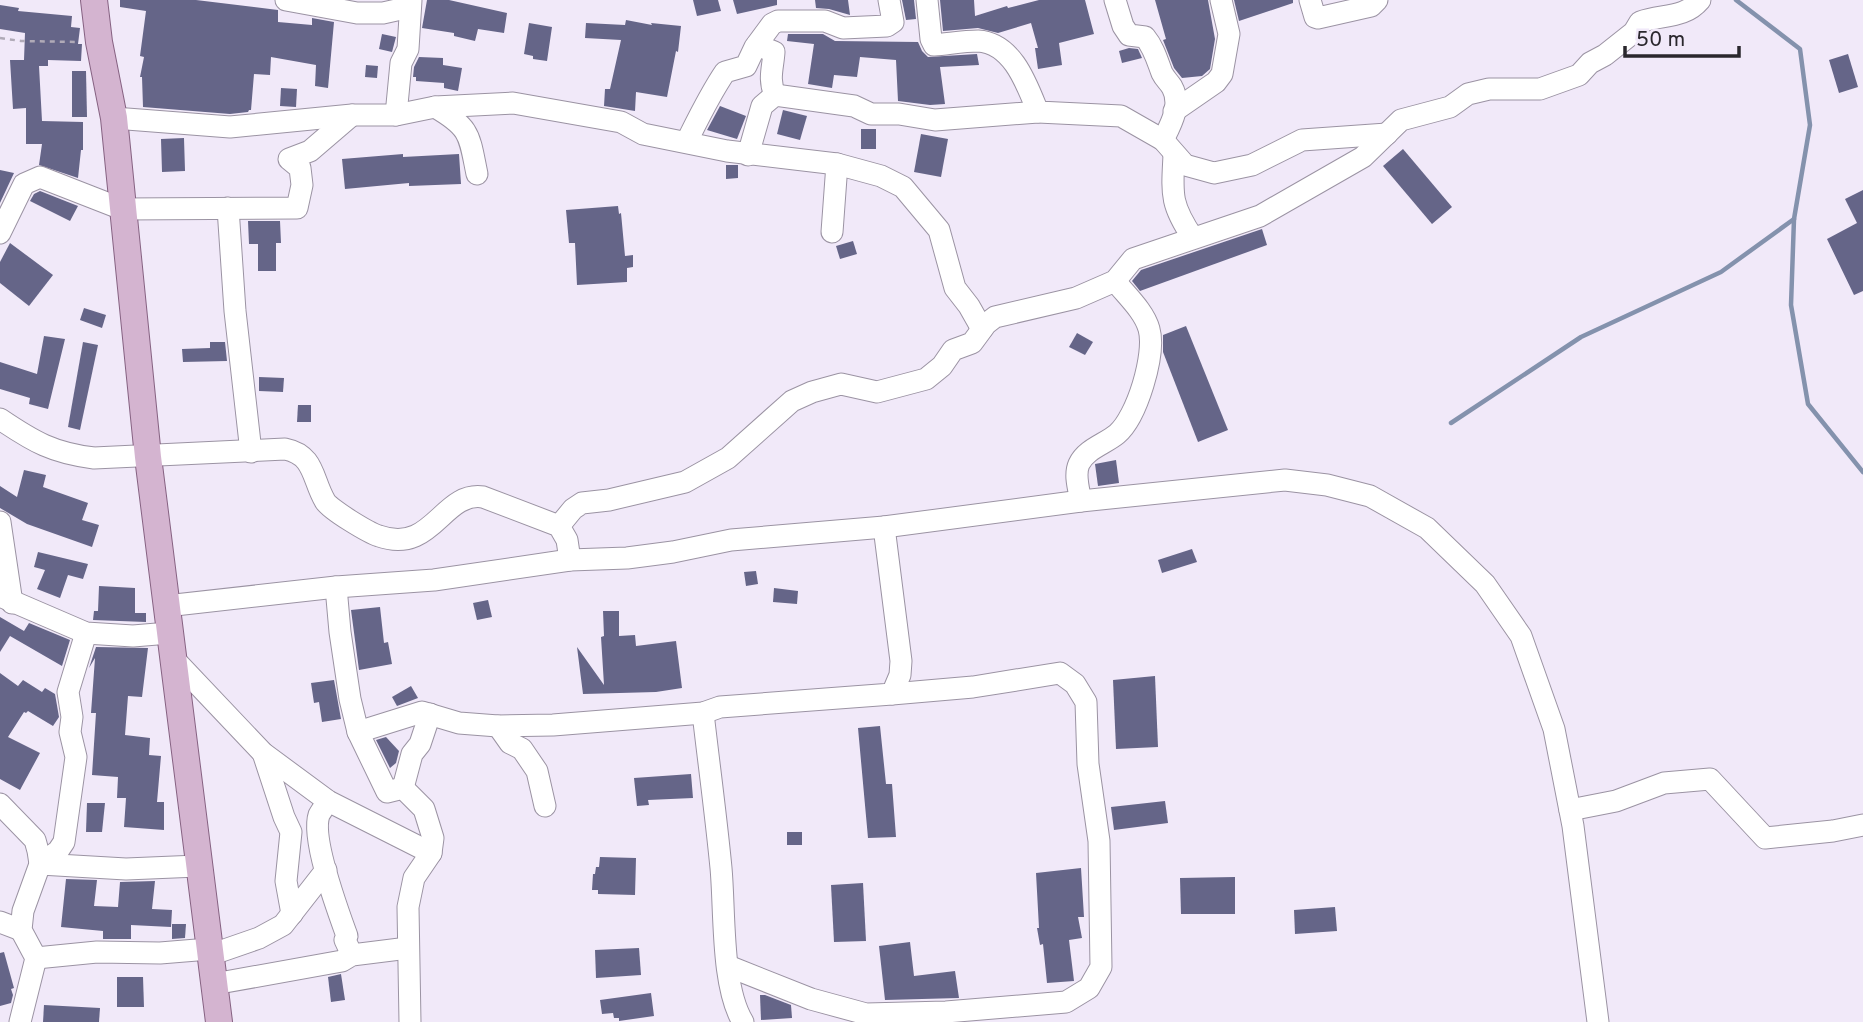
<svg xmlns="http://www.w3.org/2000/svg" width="1863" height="1022" viewBox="0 0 1863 1022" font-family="Overpass,sans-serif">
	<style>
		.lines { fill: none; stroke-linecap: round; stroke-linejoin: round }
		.stream { stroke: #8492ad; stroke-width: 4.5 }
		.building { fill: #656588 }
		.minor-casing { stroke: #9b93a3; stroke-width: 23 }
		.major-casing { stroke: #866282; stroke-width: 28 }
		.path { stroke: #b0aab7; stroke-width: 2.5; stroke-dasharray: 5 5; stroke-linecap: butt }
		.minor { stroke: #fff; stroke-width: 21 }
		.major { stroke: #d4b4d0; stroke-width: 26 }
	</style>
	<rect width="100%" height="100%" fill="#f1e9f9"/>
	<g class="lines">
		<g class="stream">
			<polyline points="1736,0 1800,49 1810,125 1794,219 1791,305 1808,404 1863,472"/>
			<polyline points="1451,423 1581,337 1721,272 1794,219"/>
		</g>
	</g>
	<g class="building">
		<polygon points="120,0 196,0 278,10 278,22 312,25 312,18 334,22 328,88 315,86 316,65 271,57 270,75 254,74 251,110 249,110 248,112 230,114 143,107 142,77 140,77 144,57 140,56 146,11 120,7"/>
		<polygon points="427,0 449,0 507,13 504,33 478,29 475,41 454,36 454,33 422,28"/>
		<polygon points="693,0 718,0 721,11 697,16"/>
		<polygon points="733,0 777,0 777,5 737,14"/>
		<polygon points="815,0 848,0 850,15 829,9 816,8"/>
		<polygon points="902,0 914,0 916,19 906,20"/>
		<polygon points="940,0 974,0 975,16 1007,6 1008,8 1039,0 1085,0 1094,34 1059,43 1062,65 1038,69 1035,48 1038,48 1031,23 998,33 978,28 943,31"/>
		<polygon points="1155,0 1208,0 1215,39 1210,69 1202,76 1182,78 1174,68 1163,40 1166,39"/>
		<polygon points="1234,0 1293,0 1293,3 1239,21"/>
		<polygon points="0,5 19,8 18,11 72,16 71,27 80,28 78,44 82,44 81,61 48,60 48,66 39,66 42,121 83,122 83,150 81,150 78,178 39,165 42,144 26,144 26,108 13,109 10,60 24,60 25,33 0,29"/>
		<polygon points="626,20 652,25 651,23 681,26 678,52 676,51 667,97 636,92 635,111 604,106 605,89 610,89 621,40 585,38 586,23 625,25"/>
		<polygon points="529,23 552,27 547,61 533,59 533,56 524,54"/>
		<polygon points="382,34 396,37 392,52 379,49"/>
		<polygon points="788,34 823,34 835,41 918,42 922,51 928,57 977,54 979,65 940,67 945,104 930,105 898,101 896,60 860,57 857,77 834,75 832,88 808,84 814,44 787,41"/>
		<polygon points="1129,48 1138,49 1142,58 1122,63 1119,51"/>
		<polygon points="1848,54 1858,87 1839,93 1829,60"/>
		<polygon points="419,57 443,58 443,65 462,68 458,91 444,88 444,83 416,81 416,77 413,77 414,67"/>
		<polygon points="366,65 378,66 377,78 365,77"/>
		<polygon points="72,71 86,71 87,117 72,117"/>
		<polygon points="281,88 297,89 296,107 280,106"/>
		<polygon points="720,106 746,116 737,139 707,130"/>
		<polygon points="783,110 807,116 800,140 777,134"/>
		<rect x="861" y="129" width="15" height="20"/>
		<polygon points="921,134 948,139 941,177 914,172"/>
		<polygon points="184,138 185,171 162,172 161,139"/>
		<polygon points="1403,149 1452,207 1432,224 1383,166"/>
		<polygon points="403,154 403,157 459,154 461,184 409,186 409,183 345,189 342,159"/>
		<polygon points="726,165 738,165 738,178 726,179"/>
		<polygon points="0,170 14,173 0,203"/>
		<polygon points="1863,190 1863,291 1854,295 1827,239 1857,223 1845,199"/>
		<polygon points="40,191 78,206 70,221 30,201 34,194"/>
		<polygon points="618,206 619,214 621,213 625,256 633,255 633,267 627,268 627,282 577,285 575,243 569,243 566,210"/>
		<polygon points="248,221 280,221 281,243 276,243 276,271 258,271 258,244 249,244"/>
		<polygon points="1262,229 1267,245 1140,291 1132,281 1141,270"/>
		<polygon points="853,241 857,254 840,259 836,246"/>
		<polygon points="10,243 53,275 29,306 0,283 0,262"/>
		<polygon points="84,308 106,315 102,328 80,320"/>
		<polygon points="1186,326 1228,430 1198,442 1163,352 1163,335"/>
		<polygon points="1077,333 1093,342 1085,355 1069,347"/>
		<polygon points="44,336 65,339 48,409 29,404 30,398 0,389 0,362 37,374"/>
		<polygon points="83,342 98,345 80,430 68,427"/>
		<polygon points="210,342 225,342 227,361 183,362 182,349 210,348"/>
		<polygon points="259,377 284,378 283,392 259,391"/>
		<polygon points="298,405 311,405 311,422 297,422"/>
		<polygon points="1116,460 1119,483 1098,486 1095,464"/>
		<polygon points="24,470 46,475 43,487 88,503 82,520 99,525 92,547 27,524 0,508 0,486 17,497"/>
		<polygon points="1192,549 1197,562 1162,573 1158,560"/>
		<polygon points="38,552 88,564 83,579 68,575 60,598 37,589 45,570 34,567"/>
		<polygon points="756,571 758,584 746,586 744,572"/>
		<polygon points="99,586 135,588 135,613 146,613 146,622 93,620 94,611 98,611"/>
		<polygon points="774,588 798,591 797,604 773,602"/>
		<polygon points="488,600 492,617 477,620 473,603"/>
		<polygon points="380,607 384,643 388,642 392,664 359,670 351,610"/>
		<polygon points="603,611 619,611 619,636 635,635 636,646 676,641 682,688 656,692 583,694 577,647 604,685 601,637 604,636"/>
		<polygon points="0,617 24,631 29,623 70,640 62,666 10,636 0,652"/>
		<polygon points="96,647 148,648 142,697 128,696 125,735 150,738 149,755 161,756 157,802 164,802 164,830 124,827 126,798 117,798 118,777 92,775 96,713 91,713 95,658 89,668"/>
		<polygon points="0,673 18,686 23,680 42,692 45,688 55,694 59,717 53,726 28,711 26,713 24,712 8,737 40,753 20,790 0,779"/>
		<polygon points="1155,676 1158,747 1116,749 1113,680"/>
		<polygon points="334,680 341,719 322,722 319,702 314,703 311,683"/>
		<polygon points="411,686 418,698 397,706 392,697"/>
		<polygon points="880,726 886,784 892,784 896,837 868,838 858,728"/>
		<polygon points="386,737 399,751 396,763 390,768 376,740"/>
		<polygon points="691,774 693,798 648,800 649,805 637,806 634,778"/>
		<polygon points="1165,801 1168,823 1114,830 1111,807"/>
		<polygon points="87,803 105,803 102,832 86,832"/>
		<rect x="787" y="832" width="15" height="13"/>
		<polygon points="600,857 636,858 635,895 598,894 598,890 592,890 593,874 595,874 596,867 599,867"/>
		<polygon points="1081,868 1084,917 1078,917 1082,938 1069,940 1074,981 1047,983 1043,944 1040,945 1037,928 1039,928 1036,873"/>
		<polygon points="1235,877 1235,914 1181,914 1180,878"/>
		<polygon points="66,879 97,880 94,906 118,907 120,882 155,881 152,909 172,910 171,927 131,925 131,939 103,939 103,931 61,927"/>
		<polygon points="863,883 866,941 834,942 831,885"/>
		<polygon points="1335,907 1337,931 1295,934 1294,910"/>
		<polygon points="172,924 186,924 185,938 172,939"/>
		<polygon points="910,942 914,976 955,971 959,998 885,1000 879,946"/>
		<polygon points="639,948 641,975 596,978 595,950"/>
		<polygon points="4,952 14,988 11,989 13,995 11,1003 0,1006 0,953"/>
		<polygon points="341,974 345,1000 331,1002 328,977"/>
		<polygon points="117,977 143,977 144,1007 117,1007"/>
		<polygon points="651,993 654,1016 619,1021 619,1018 614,1018 613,1013 602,1014 600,1000"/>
		<polygon points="760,995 765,995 791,1005 792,1018 761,1020"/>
		<polygon points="44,1005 100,1008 99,1022 43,1022"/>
	</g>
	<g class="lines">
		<defs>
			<g id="minor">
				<polyline points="286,0 357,13 383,13 410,7"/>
				<path d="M927,0l4,39 3,6c14,-1 29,-4 44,-4 35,2 49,44 60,71l83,4 42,24 22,25 29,8 38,-8 50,-25 85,-6"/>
				<path d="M1115,0l8,26 6,9 16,2c9,11 12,23 17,36 3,6 7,9 10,14 10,18 -1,37 -9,53"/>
				<polyline points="1310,0 1315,17 1318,18 1371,6 1377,0"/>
				<path d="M757,45l17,7c-1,16 -6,27 1,43"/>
				<path d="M435,107c36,21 34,28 42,67"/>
				<polyline points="1174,111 1216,82 1222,74 1229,34 1221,0"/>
				<polyline points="396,115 401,63 408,49 411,0"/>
				<polyline points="114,118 230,127 352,115 396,115 435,107 513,103 621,122 643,134 727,151 837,164 881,176 903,187 939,230 955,288 969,306 982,329"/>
				<path d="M687,141c12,-24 23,-47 38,-69l21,-6 9,-19 17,-23 6,-3h47l18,7 44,-2 6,-4 -4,-22"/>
				<polyline points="748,155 762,106 775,95 854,106 871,114 899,114 935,120 1038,112"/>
				<path d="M1174,155c-2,39 -4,49 19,83"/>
				<polyline points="228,208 235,311 251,452"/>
				<polyline points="832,232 837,164"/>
				<polyline points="0,233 24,184 40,177 122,209 297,208 302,185 300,168 289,159 310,151 352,115"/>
				<path d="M0,419c34,23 53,34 94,39l191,-9c30,6 27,30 40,52 4,8 44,32 54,35 54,19 63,-45 104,-39l76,29 8,14 3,20"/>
				<path d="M1081,501c-2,-11 -7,-26 -2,-37 7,-15 26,-20 38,-30 20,-17 39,-80 32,-105 -5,-18 -23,-34 -34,-48"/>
				<polyline points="0,522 12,603"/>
				<path d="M559,526l14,-17 9,-6 27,-3 76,-18 43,-24 64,-57 20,-9 29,-8 36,8 49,-13 16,-13 11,-16 19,-7 14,-19 9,-7 81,-19 39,-17 18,-22 127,-43 103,-59 38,-37 49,-13 18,-13 21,-5h51l39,-14 11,-12 15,-8 29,-23 6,-10c22,-8 44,-3 60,-22"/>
				<polyline points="336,587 340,632 350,699 358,732 387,792 403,788 424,809 433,838 431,853 414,878 408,907 410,1022"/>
				<polyline points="0,596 86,633 133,636 169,633"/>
				<polyline points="166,606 336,587 434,580 570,560 627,558 673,552 731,540 884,527 1081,501 1285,480 1327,485 1370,496 1427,528 1485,584 1521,636 1554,729 1573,826 1598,1022"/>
				<polyline points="172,657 263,753 328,801 431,853"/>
				<path d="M703,713c6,52 13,103 18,155 4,43 0,118 22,154"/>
				<polyline points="498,726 510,743 522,749 537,771 545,806"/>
				<polyline points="358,732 422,712 459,723 498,726 553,725 703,713 720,707 892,694 900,675 901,661 884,527"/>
				<polyline points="263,753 284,817 291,832 286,881 292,914"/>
				<polyline points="403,788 412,754 420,744 430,714"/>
				<path d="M328,801c-3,5 -7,10 -9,14 -8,24 19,96 28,121l-2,4 7,15"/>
				<polyline points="0,804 35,840 38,851 40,864 23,911 21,930 36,958 20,1022"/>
				<polyline points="1570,810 1616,801 1664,783 1710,779 1765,838 1833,831 1863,825"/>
				<polyline points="40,864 58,851 64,842 76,757 70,732 72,717 68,692 86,633"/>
				<polyline points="40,864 126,869 198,866"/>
				<polyline points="0,922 21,930"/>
				<polyline points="210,955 259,938 283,925 326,870"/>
				<polyline points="36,958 97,952 160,953 209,949"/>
				<polyline points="728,966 811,999 866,1014 946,1012 1066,1002 1089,988 1101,967 1099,841 1088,764 1086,702 1075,684 1060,673 973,687 892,694"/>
				<polyline points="214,984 342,961 352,955 408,948"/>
			</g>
			<polyline id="major" points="94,0 99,42 114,118 148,457 219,1022"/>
		</defs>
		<use href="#minor" class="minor-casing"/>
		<use href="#major" class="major-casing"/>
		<polyline class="path" points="0,38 21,41 78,42"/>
		<use href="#minor" class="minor"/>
		<use href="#major" class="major"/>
	</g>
	<path d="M1625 46v10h114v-10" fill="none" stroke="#2a272d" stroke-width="3.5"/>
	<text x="1636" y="46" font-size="21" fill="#2a272d" stroke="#f1e9f9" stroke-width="5" paint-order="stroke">50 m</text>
</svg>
